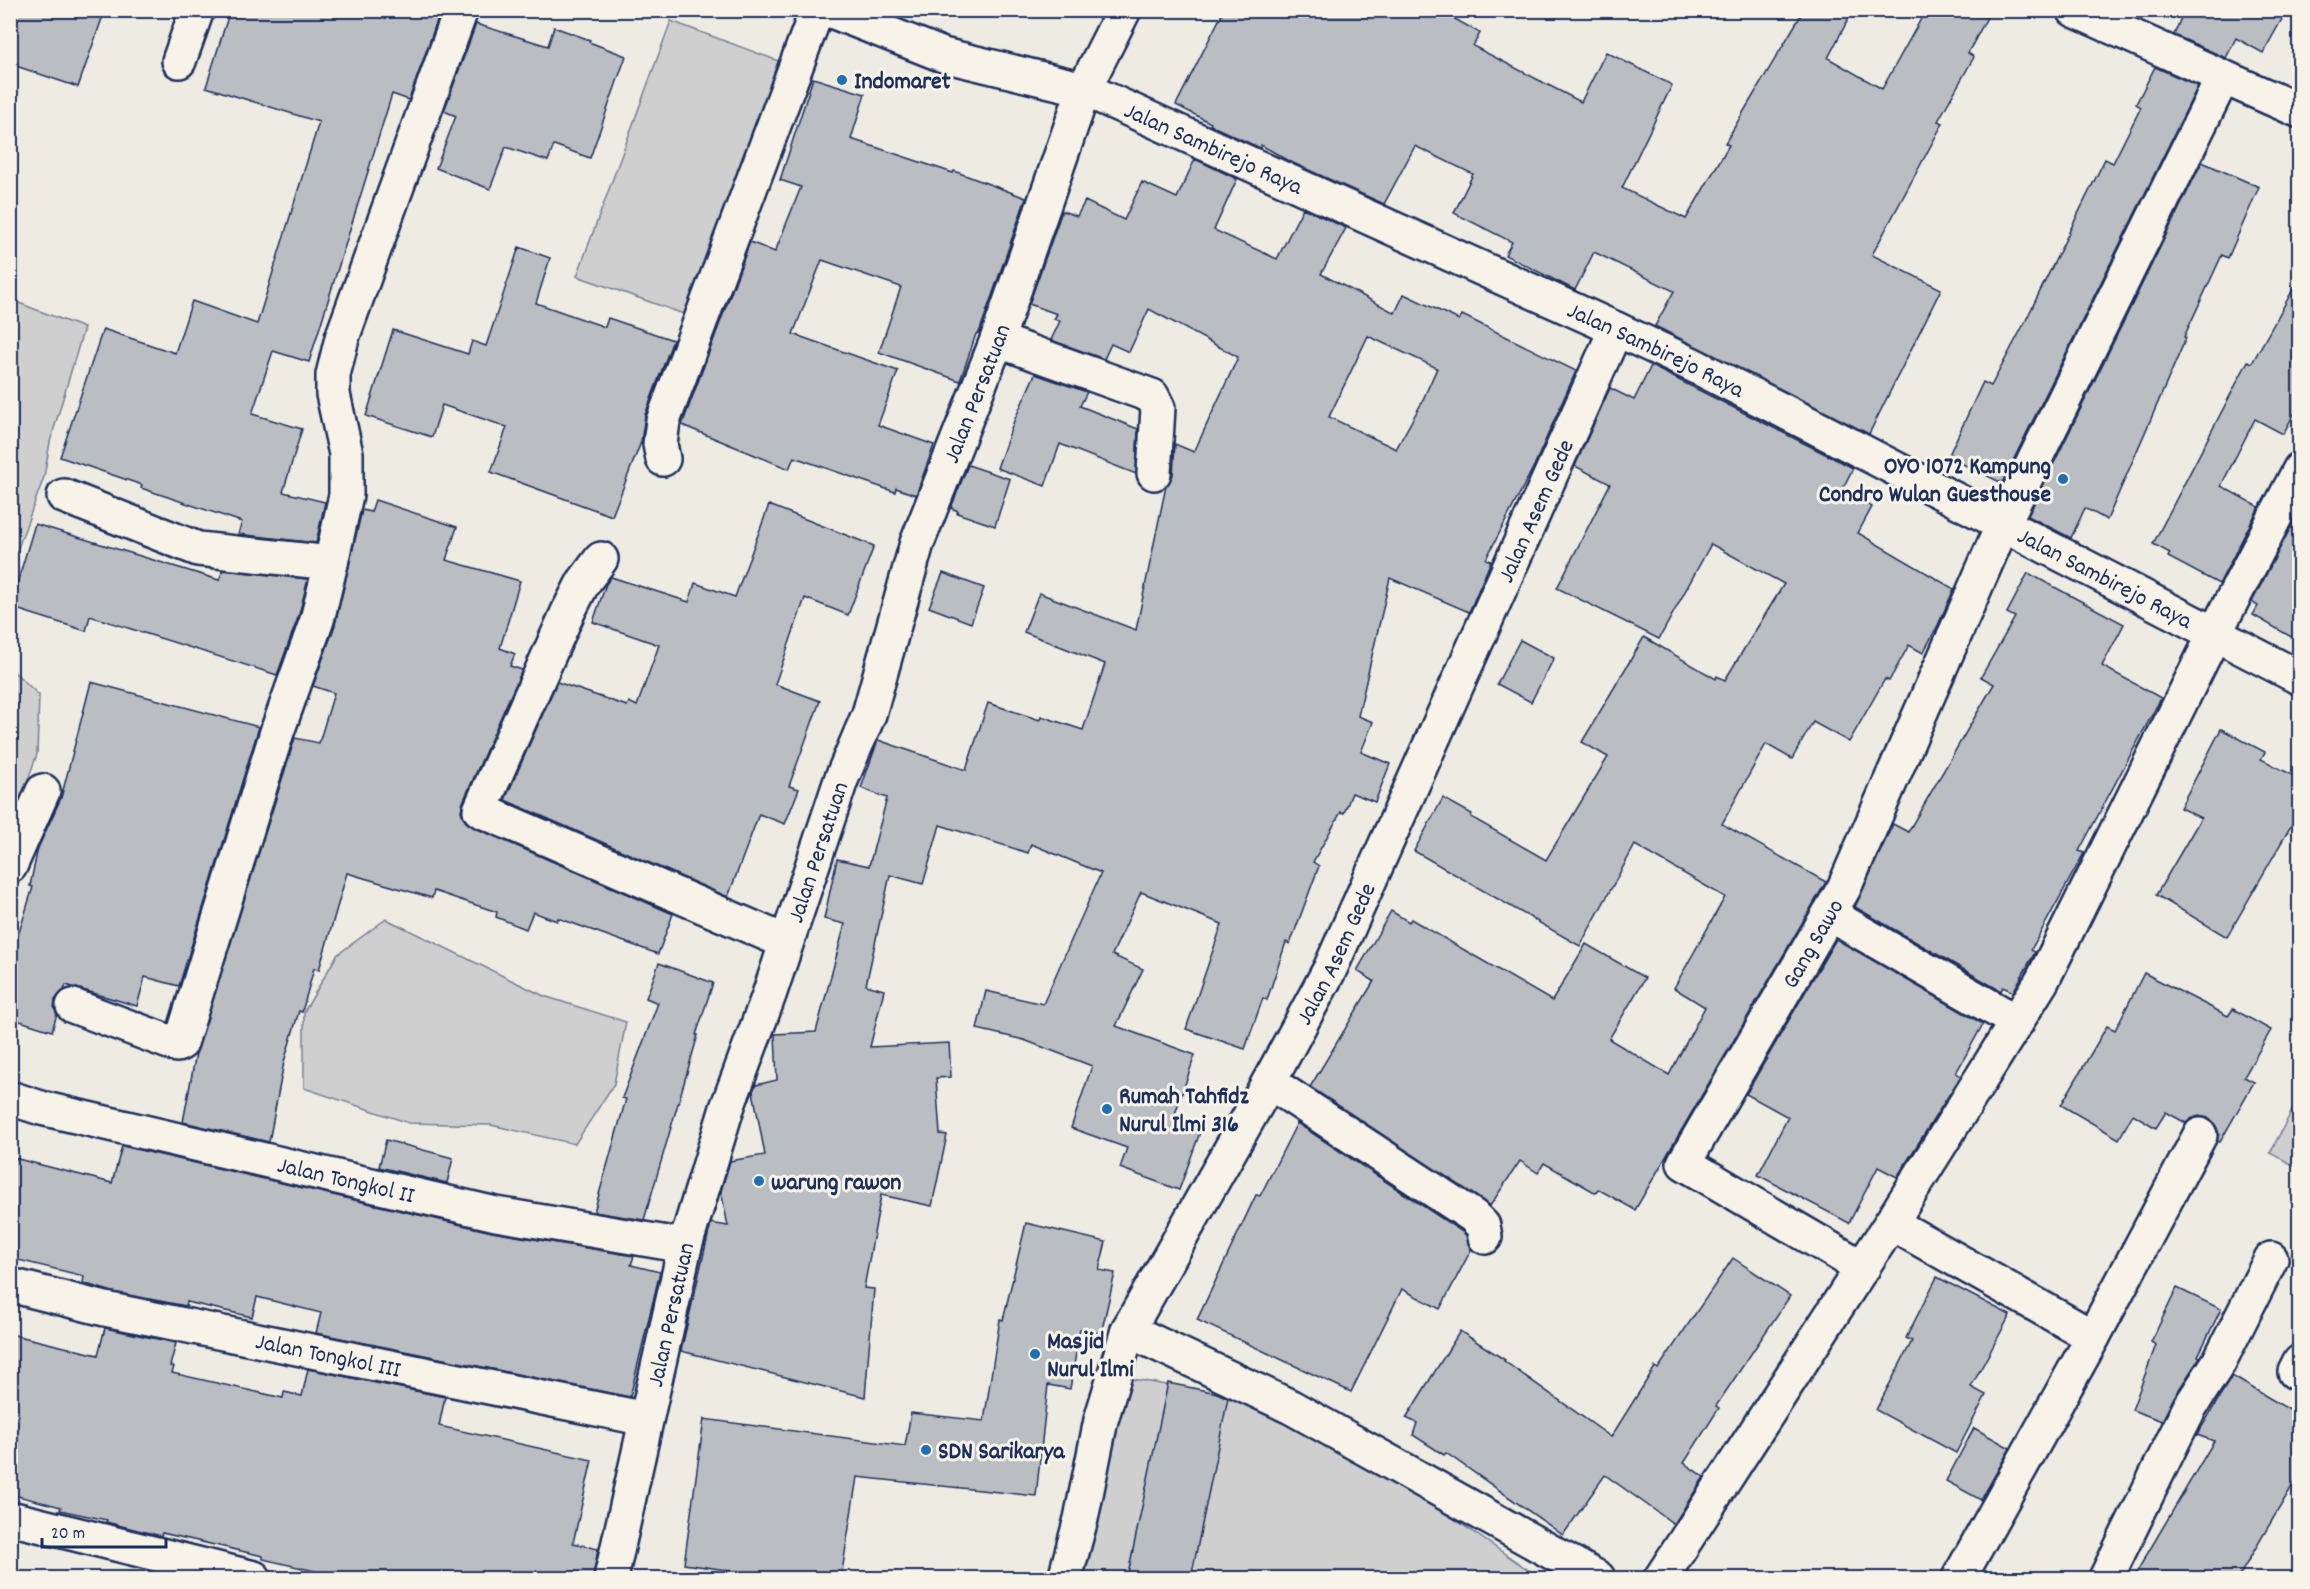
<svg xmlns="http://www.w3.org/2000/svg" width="2310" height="1589" viewBox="0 0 2310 1589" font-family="Dekko,sans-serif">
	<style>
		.green { fill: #cfcfcf; stroke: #757f96; stroke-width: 1.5 }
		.building { fill: #babdc2; stroke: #1b2f5e; stroke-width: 1.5; fill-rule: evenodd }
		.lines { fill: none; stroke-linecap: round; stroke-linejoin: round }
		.minor-casing { stroke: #1b2f5e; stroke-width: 38 }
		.minor { stroke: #f7f3e8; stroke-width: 33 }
		.poi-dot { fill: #1f6fb2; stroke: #f7f3e8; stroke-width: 2 }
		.labels { text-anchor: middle; stroke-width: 6; stroke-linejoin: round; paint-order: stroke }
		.poi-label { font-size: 24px; font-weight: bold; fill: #1b2f5e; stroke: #f7f3e8; text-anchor: start }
		.street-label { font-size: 24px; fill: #1b2f5e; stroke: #f7f3e8 }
	</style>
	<rect width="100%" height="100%" fill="#eeebe2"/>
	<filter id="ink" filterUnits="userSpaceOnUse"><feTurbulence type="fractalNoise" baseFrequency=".0167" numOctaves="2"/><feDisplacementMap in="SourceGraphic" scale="12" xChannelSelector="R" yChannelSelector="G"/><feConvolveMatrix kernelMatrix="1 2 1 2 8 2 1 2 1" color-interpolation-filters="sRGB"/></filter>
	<g filter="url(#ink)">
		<g class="green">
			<polygon points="671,21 789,65 695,318 577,276"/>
			<polygon points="11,300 84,328 50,442 44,477 11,567"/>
			<polygon points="11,669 39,695 37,754 11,828"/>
			<polygon points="386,919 544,996 626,1022 614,1084 575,1144 491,1125 409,1123 304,1088 304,1012 337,955"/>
			<polygon points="2299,1097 2299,1168 2270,1153"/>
			<polygon points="1110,1375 1291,1407 1540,1578 1071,1578"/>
		</g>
		<g class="building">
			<polygon points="15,10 105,10 78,87 10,64 10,25"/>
			<polygon points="230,10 440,12 409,100 392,94 309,362 273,351 252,414 302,429 283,492 325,502 316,543 238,534 242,522 141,488 142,485 60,457 103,329 175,353 192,301 257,324 319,122 206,87"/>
			<polygon points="1224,10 1439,10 1480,33 1473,46 1581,102 1606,52 1672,85 1622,188 1686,219 1729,145 1725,143 1804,10 1853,10 1828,58 1882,89 1926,10 1991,10 1968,53 1974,57 1938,121 1943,123 1872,255 1941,289 1869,434 1655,326 1674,291 1594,252 1575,290 1505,255 1512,242 1454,213 1473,174 1415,146 1384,204 1293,163 1261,145 1260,148 1210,125 1211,123 1176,105"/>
			<polygon points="2184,10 2287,10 2263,53 2236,38 2226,58 2174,35"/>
			<polygon points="476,24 548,46 554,27 590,40 589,42 626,56 590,158 554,145 548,161 506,147 490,189 436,168 456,116 444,111"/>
			<polygon points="2155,67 2198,86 2002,483 1948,457 1983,382 1991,386 2025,322 2105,159 2113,163 2141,107 2136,104"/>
			<polygon points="813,78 865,94 851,139 953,173 954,171 1026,198 979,333 976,334 960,381 879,352 901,287 822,260 793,334 898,371 878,425 934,445 916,495 896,488 895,492 794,457 789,469 682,425 750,242 775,252 801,187 780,180"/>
			<path d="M1195,159l42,20 -23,51 63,29 26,-51 43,20 -25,46 74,39 9,-19 55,26 3,-5 114,56 -42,95 -48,93 5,2 -22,51 -79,-34 -32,138 15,6 -12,30 29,12 -15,38 -23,-9 -8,20 -3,-1 -28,50 6,4 -29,78 -4,-2 -19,58 -4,-2 -18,51 -59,-20 36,-105 -81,-32 -29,63 31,14 -27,57 79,29 -21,62 28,10 -23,63 -59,-22 7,-20 -56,-20 21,-62 -68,-26 -47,-11 9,-38 57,13 58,-131 -70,-29 -3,9 -88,-28 -17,59 -33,-9 -24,110 18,5 -14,57 79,-4 2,34 -15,1 4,56 7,1 -15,71 -51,-11 -17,93 10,1 -9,108 -184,-46 30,-128 17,3 -7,-35 9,-30 35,-6 -12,-64 3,-6 21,-5 -2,-46 41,-2 29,-108 -21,-5 13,-60 32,7 18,-68 -26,-10 17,-48 88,30 22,-67 52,17 1,-4 42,14 22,-66 -81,-32 15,-39 97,37 30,-144 7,-11 2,-31 19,8 44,-95 -89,-48 -20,43 -18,-8 -7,15 -53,-19 9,-19 -6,-2 3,-5 -28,-10 33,-93 15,5 8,-15 39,19 18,-38 35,16zM1368,336l69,32 -16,36 -25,45 -67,-32z"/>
			<polygon points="2202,162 2259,187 2228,258 2222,255 2184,337 2186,338 2107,520 2085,508 2071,538 2028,516"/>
			<polygon points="519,247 550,258 536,303 605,327 608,318 673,340 645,415 641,442 612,516 491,472 507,427 442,405 432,437 366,416 393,330 468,354 472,341 486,346"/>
			<polygon points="2300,277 2300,403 2283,434 2255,419 2221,486 2259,507 2219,584 2168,557 2170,553 2153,544 2248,361 2252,363"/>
			<polygon points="1651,366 1853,468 1842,490 1872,507 1858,533 1954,589 1938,625 1923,653 1909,645 1889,681 1885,679 1849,742 1813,722 1792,759 1766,744 1722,824 1826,882 1635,1210 1598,1189 1596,1193 1544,1163 1538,1173 1520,1161 1490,1206 1310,1087 1374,981 1357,971 1391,911 1409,922 1411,919 1552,1001 1586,944 1645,978 1609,1039 1669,1075 1705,1007 1674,988 1725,897 1635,845 1580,946 1414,851 1443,798 1472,814 1471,817 1546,860 1608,757 1582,742 1644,637 1716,679 1717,676 1725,680 1784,584 1711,544 1659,639 1557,588 1610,484 1575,466 1610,388 1634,400"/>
			<polygon points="1035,374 1087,392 1080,406 1138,429 1136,474 1060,444 1045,486 997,468 1014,421"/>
			<polygon points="968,465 1010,479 995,526 957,513 958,511 951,508"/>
			<polygon points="375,500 457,527 446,560 520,581 500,648 515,654 510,666 522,670 463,802 461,811 465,821 473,827 673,914 658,954 558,918 557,921 533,912 526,929 496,917 497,912 434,891 432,898 347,873 319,970 314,968 302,1012 299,1011 284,1062 269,1142 183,1122 196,1053 295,738 319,743 334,693 313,686 335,625 362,510 371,512"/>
			<polygon points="769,505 874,546 848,615 805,598 775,684 820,701 789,786 799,789 785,824 759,814 728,897 505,800 557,682 627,706 629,702 637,706 659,645 593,622 606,584 611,577 689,602 695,583 735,597"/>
			<polygon points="35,524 219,580 223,570 308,579 299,615 277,675 90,616 86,631 10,607"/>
			<polygon points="2292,525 2300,529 2300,642 2253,615 2258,606 2252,602"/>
			<polygon points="943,573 984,588 971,623 929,607"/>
			<polygon points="2028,573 2124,624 2102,666 2161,698 2079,851 2084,853 2031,950 2035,952 2013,992 2003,987 2001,991 1855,907 1893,824 1908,832 1994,684 1981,677 2015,617 2007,613"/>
			<polygon points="1520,640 1554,658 1531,702 1497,684"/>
			<polygon points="91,682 259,727 179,986 145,977 137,1006 66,985 64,990 55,1000 54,1008 57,1014 52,1031 10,1018 10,962 33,887 30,886 38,848 61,798"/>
			<polygon points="2221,729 2265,752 2261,759 2300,779 2300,810 2227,937 2156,895 2201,818 2180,808"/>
			<polygon points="1836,939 1983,1024 1956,1073 1961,1076 1897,1177 1878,1167 1849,1223 1758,1175 1788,1117 1746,1094"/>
			<polygon points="659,963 713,983 696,1035 698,1035 644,1220 594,1212 626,1099 622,1098 658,1003 646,998"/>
			<polygon points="2144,973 2228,1016 2233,1009 2271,1030 2244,1077 2254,1082 2220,1142 2217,1141 2219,1134 2216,1126 2208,1118 2199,1116 2191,1119 2186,1123 2166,1112 2156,1128 2133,1114 2119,1139 2061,1105 2107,1026 2115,1030"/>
			<polygon points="1297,1123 1461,1231 1466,1235 1471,1250 1440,1309 1402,1289 1351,1392 1197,1320 1256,1195 1260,1196"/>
			<polygon points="386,1140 453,1158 447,1183 379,1167"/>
			<polygon points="122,1146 492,1232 634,1256 631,1265 660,1272 630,1397 316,1333 321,1313 257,1297 252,1317 187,1302 186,1306 113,1292 83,1283 84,1276 10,1258 10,1157 112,1183"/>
			<polygon points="1026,1223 1106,1242 1099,1270 1115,1273 1101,1334 1080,1329 1070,1389 1048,1385 1036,1496 857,1477 841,1578 786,1578 684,1564 704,1419 905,1446 911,1413 984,1421 1000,1319 1003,1320"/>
			<polygon points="1733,1258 1790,1296 1716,1406 1719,1408 1684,1463 1704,1477 1674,1524 1605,1475 1563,1535 1446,1453 1444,1455 1413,1435 1417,1423 1406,1418 1460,1331 1505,1360 1504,1361 1611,1437 1655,1367 1658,1369"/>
			<polygon points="1937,1277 2010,1315 1971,1387 1986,1395 1956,1453 1876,1410 1912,1341 1906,1338"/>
			<polygon points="2177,1288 2221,1309 2198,1356 2200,1357 2174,1397 2162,1421 2132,1410 2156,1345 2151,1342"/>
			<polygon points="105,1328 176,1343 170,1366 174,1367 172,1373 283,1398 284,1392 302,1396 308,1369 445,1397 439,1426 592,1460 573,1543 598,1549 593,1578 345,1578 263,1559 263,1556 162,1533 161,1536 106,1522 107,1520 60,1510 61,1507 10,1494 10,1334 98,1355"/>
			<polygon points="2232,1376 2300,1416 2300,1473 2238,1578 2133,1578 2214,1441 2197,1435"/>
			<polygon points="1168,1383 1217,1393 1228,1398 1191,1578 1127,1578"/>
			<polygon points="1974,1428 2010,1448 1981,1500 1946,1481"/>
		</g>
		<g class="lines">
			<defs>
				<g id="minor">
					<path id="s1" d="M829,10l114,45 141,34 532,240 77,36 122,62 485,251"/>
					<polyline points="179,61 197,10"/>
					<polyline points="2223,77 2300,111"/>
					<polyline points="997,340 1152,396 1158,408 1154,473"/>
					<polyline points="663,459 660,444 663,421 817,10"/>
					<polyline points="64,496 198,549 331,563"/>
					<polyline points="601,559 583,583 568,612 480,810 786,942"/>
					<polyline points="10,866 43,791"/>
					<polyline points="1829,914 2017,1022"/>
					<polyline points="73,1006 177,1045 181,1043 277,732 317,620 331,563 346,495 346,454 333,394 333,375 342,338 461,10"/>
					<polyline points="1269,1082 1473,1216 1483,1226 1485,1237"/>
					<path id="s2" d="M10,1098l31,10 455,106 189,32"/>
					<polyline points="1891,1223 2093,1337"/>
					<path id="s3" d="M1863,1268l-179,-105 160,-275 159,-364 220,-447 -149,-67"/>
					<path id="s4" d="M10,1285l95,24 541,110"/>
					<polyline points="1128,1330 1291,1407 1598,1578"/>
					<polyline points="2295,1372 2300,1362"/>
					<polyline points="10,1518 254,1578"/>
					<path id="s5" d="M611,1578l74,-332 42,-138 42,-113 72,-215 28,-66 48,-171 80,-203 87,-251 40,-79"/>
					<path id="s6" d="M1065,1578l16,-59 20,-99 27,-90 141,-248 61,-113 286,-640"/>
					<polyline points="1661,1578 1891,1223 2042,981 2215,633 2300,469"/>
					<polyline points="1959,1578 2093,1337 2200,1135"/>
					<polyline points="2106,1578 2175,1437 2190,1407 2219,1362 2271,1259"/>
				</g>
			</defs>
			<use href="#minor" class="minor-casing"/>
			<use href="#minor" class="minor"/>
		</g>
	</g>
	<g class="poi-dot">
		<circle cx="842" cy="80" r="6"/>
		<circle cx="2063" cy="479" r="6"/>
		<circle cx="1107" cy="1109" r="6"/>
		<circle cx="759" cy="1181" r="6"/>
		<circle cx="1035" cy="1354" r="6"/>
		<circle cx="926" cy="1450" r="6"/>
	</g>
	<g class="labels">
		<g class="poi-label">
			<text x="854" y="88">Indomaret</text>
			<text x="2051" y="473" text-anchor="end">OYO 1072 Kampung<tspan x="2051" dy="28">Condro Wulan Guesthouse</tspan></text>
			<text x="1119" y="1103">Rumah Tahfidz<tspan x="1119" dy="28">Nurul Ilmi 316</tspan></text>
			<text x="771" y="1189">warung rawon</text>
			<text x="1047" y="1348">Masjid<tspan x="1047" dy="28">Nurul Ilmi</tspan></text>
			<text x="938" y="1458">SDN Sarikarya</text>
		</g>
		<g class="street-label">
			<text dy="8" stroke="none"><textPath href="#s1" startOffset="410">Jalan Sambirejo Raya</textPath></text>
			<text dy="8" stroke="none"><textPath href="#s1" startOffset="896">Jalan Sambirejo Raya</textPath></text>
			<text dy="8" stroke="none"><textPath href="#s5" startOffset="1242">Jalan Persatuan</textPath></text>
			<text dy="8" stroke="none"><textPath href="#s6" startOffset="1172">Jalan Asem Gede</textPath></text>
			<text dy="8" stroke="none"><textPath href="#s1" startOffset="1400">Jalan Sambirejo Raya</textPath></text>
			<text dy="8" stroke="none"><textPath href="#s5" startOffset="756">Jalan Persatuan</textPath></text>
			<text dy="8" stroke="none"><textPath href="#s3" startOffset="462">Gang Sawo</textPath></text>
			<text dy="8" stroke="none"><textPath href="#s6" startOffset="686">Jalan Asem Gede</textPath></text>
			<text dy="8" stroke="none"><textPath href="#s2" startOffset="346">Jalan Tongkol II</textPath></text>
			<text dy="8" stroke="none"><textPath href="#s5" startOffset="270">Jalan Persatuan</textPath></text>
			<text dy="8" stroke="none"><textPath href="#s4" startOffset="326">Jalan Tongkol III</textPath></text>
		</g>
	</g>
	<rect width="2310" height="1589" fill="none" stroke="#f7f3e8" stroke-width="36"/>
	<rect x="18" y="18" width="2274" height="1553" fill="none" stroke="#1b2f5e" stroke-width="2" filter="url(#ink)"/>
	<path d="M42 1538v9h124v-9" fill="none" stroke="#1b2f5e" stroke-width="3"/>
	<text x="51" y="1538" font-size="18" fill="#1b2f5e" stroke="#f7f3e8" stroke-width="4.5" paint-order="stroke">20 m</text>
</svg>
